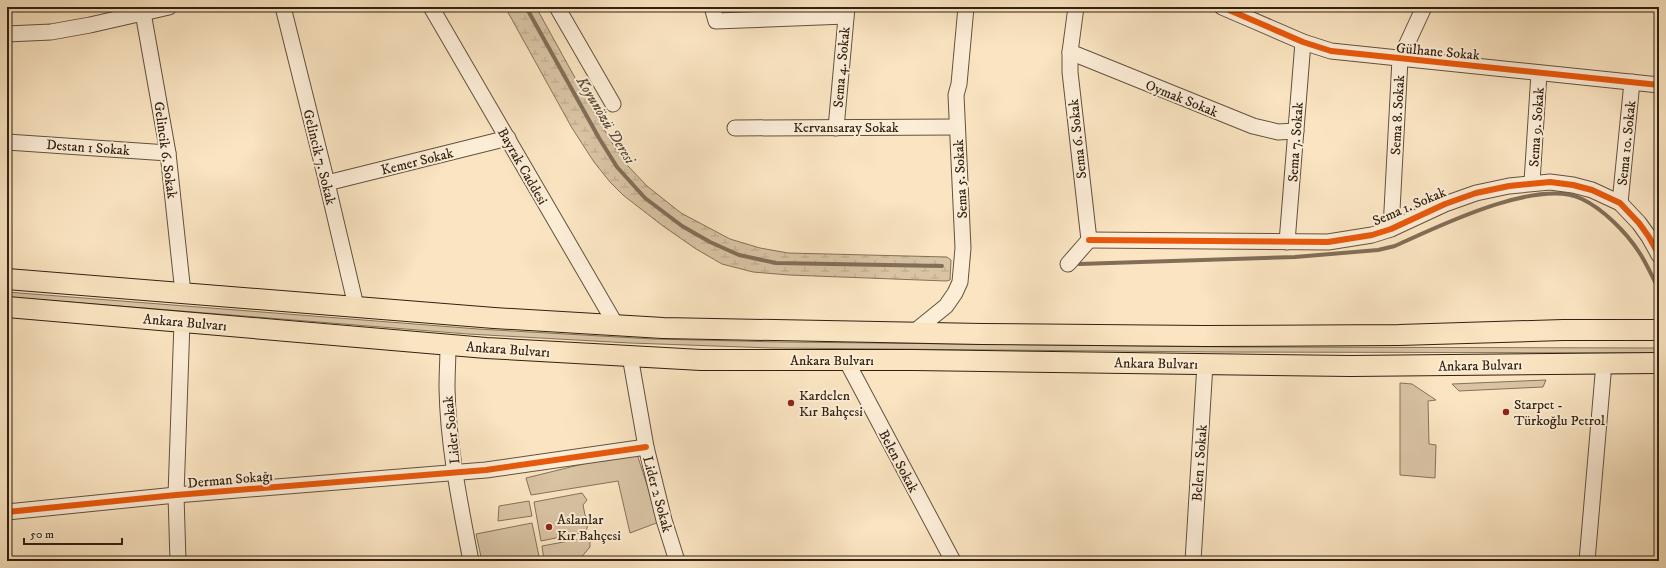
<svg xmlns="http://www.w3.org/2000/svg" width="1666" height="568" viewBox="0 0 1666 568" font-family="'IM FELL DW Pica',serif">
	<style>
		.grass { fill: #d8c3a3; stroke: #84725a }
		.wetland { fill: url(#wetland-marsh); stroke: #84725a }
		.lines { fill: none; stroke-linecap: round; stroke-linejoin: round }
		.stream { stroke: #816e57; stroke-width: 4 }
		.minor-casing { stroke: #63523d; stroke-width: 17 }
		.major-casing { stroke: #312111; stroke-width: 22 }
		.minor { stroke: #fcedd7; stroke-width: 15 }
		.major { stroke: #fae4c1; stroke-width: 20 }
		.cycleway-casing { stroke: #fcedd7; stroke-width: 8 }
		.cycleway { stroke: #e8590c; stroke-width: 6 }
		.poi-dot { fill: #8f2418; stroke: #fcedd7; stroke-width: 1.5 }
		.labels { text-anchor: middle; stroke-width: 4; stroke-linejoin: round; paint-order: stroke }
		.street-label { font-size: 14px; fill: #312111; stroke: #fcedd7 }
		.poi-label { font-size: 14px; fill: #312111; stroke: #fcedd7; text-anchor: start }
		.water-label { font-size: 15px; font-style: italic; fill: #604e3a; stroke: #fcedd7 }
	</style>
	<defs>
		<pattern id="wetland-marsh" width="20" height="14" patternUnits="userSpaceOnUse"><rect width="20" height="14" fill="#d8c3a3"/><path d="M1 5h8M5 5V1M11 12h8M15 12V8" fill="none" stroke="#baa78b"/></pattern>
	</defs>
	<rect width="100%" height="100%" fill="#fae4c1"/>
	<filter id="stains"><feTurbulence type="fractalNoise" baseFrequency=".005" numOctaves="4"/><feColorMatrix values="0 0 0 0 .2 0 0 0 0 .09 0 0 0 0 .02 0 0 0 .5 -.17"/></filter>
	<radialGradient id="worn" r=".72"><stop offset=".6" stop-color="#630" stop-opacity="0"/><stop offset="1" stop-color="#630" stop-opacity=".3"/></radialGradient>
	<g class="grass">
		<polygon points="7,292 478,329 653,339 782,342 1236,347 1659,348 1659,353 1220,352 772,348 630,343 468,334 7,297"/>
		<polygon points="1546,380 1543,387 1459,391 1452,384"/>
		<polygon points="1400,383 1412,384 1436,400 1428,401 1429,444 1436,445 1435,478 1400,475"/>
		<polygon points="636,451 659,522 630,533 618,481 531,495 526,478"/>
		<polygon points="582,493 587,500 583,505 585,515 589,519 586,532 541,541 534,502"/>
		<polygon points="529,501 532,516 498,521 499,506"/>
		<polygon points="532,523 540,561 482,561 476,534"/>
		<polygon points="590,537 590,547 579,560 574,561 544,561 542,546"/>
	</g>
	<polygon class="wetland" points="505,7 536,7 595,114 614,146 628,166 647,186 681,213 730,239 760,248 788,253 947,257 951,260 950,280 946,281 789,275 753,272 722,264 696,249 663,226 623,195 610,182 594,162 572,128"/>
	<g class="lines">
		<g class="stream">
			<polyline points="526,7 599,138 617,167 645,198 682,226 710,242 739,255 776,263 942,266"/>
			<path d="M1079,264l216,-7 83,-7 17,-4c42,-19 143,-69 187,-47 21,10 44,33 57,53 8,12 13,25 20,37"/>
		</g>
		<defs>
			<g id="minor">
				<polyline points="142,7 168,153 183,293"/>
				<polyline points="283,7 327,183 356,306"/>
				<polyline points="431,7 616,325"/>
				<polyline points="557,7 613,104"/>
				<polyline points="712,7 716,21 846,16"/>
				<polyline points="1222,7 1303,42 1331,51 1659,85"/>
				<polyline points="7,34 51,32 90,25 169,7"/>
				<polyline points="1070,52 1253,126 1278,132 1296,131"/>
				<polyline points="735,128 957,127"/>
				<polyline points="836,128 847,7"/>
				<polyline points="7,142 168,153"/>
				<polyline points="1532,182 1539,73"/>
				<polyline points="327,183 508,138"/>
				<polyline points="1620,203 1632,82"/>
				<polyline points="1391,229 1400,59 1424,7"/>
				<polyline points="1089,240 1328,242 1372,235 1391,229 1445,204 1476,193 1509,186 1550,182 1573,185 1592,190 1620,203 1639,223 1649,237 1659,255"/>
				<polyline points="1287,242 1303,42"/>
				<polyline points="1068,264 1089,240 1070,72 1070,52 1076,7"/>
				<polyline points="914,332 946,306 955,293 960,282 963,248 956,95 959,84 966,7"/>
				<path d="M448,345c0,14 -1,28 -1,43 1,58 13,116 24,173"/>
				<polyline points="630,356 646,447 664,520 677,561"/>
				<polyline points="846,360 953,561"/>
				<polyline points="7,512 176,495 486,470 646,447"/>
				<polyline points="178,561 176,495 182,322"/>
				<polyline points="1193,561 1205,364"/>
				<polyline points="1587,561 1604,363"/>
			</g>
			<g id="major">
				<polyline points="7,279 494,318 663,328 982,334 1204,336 1399,335 1563,330 1659,330"/>
				<polyline points="7,307 486,348 701,360 914,360 1351,366 1659,363"/>
			</g>
		</defs>
		<use href="#minor" class="minor-casing"/>
		<use href="#major" class="major-casing"/>
		<use href="#minor" class="minor"/>
		<use href="#major" class="major"/>
		<defs>
			<g id="cycleway">
				<polyline points="1222,7 1303,42 1331,51 1659,85"/>
				<polyline points="1089,240 1328,242 1372,235 1391,229 1445,204 1476,193 1509,186 1550,182 1573,185 1592,190 1620,203 1639,223 1649,237 1659,255"/>
				<polyline points="7,512 176,495 486,470 646,447"/>
			</g>
		</defs>
		<use href="#cycleway" class="cycleway-casing"/>
		<use href="#cycleway" class="cycleway"/>
	</g>
	<g class="poi-dot">
		<circle cx="791" cy="403" r="4"/>
		<circle cx="1506" cy="412" r="4"/>
		<circle cx="549" cy="527" r="4"/>
	</g>
	<g class="labels">
		<g class="street-label">
			<text transform="translate(1438 51) rotate(5)" y="5">Gülhane Sokak</text>
			<text transform="translate(841 67) rotate(-85)" y="5">Sema 4. Sokak</text>
			<text transform="translate(1182 98) rotate(22)" y="5">Oymak Sokak</text>
			<text transform="translate(1397 115) rotate(-87)" y="5">Sema 8. Sokak</text>
			<text x="846" y="132">Kervansaray Sokak</text>
			<text transform="translate(1536 127) rotate(-86)" y="5">Sema 9. Sokak</text>
			<text transform="translate(1077 139) rotate(-96)" y="5">Sema 6. Sokak</text>
			<text transform="translate(1295 142) rotate(-86)" y="5">Sema 7. Sokak</text>
			<text transform="translate(1626 143) rotate(-84)" y="5">Sema 10. Sokak</text>
			<text transform="translate(88 147) rotate(4)" y="5">Destan 1 Sokak</text>
			<text transform="translate(166 150) rotate(82)" y="5">Gelincik 6. Sokak</text>
			<text transform="translate(320 157) rotate(76)" y="5">Gelincik 7. Sokak</text>
			<text transform="translate(417 161) rotate(-14)" y="5">Kemer Sokak</text>
			<text transform="translate(523 166) rotate(60)" y="5">Bayrak Caddesi</text>
			<text transform="translate(960 179) rotate(-93)" y="5">Sema 5. Sokak</text>
			<text transform="translate(1409 206) rotate(-23)" y="5">Sema 1. Sokak</text>
			<text transform="translate(185 322) rotate(5)" y="5">Ankara Bulvarı</text>
			<text transform="translate(508 349) rotate(4)" y="5">Ankara Bulvarı</text>
			<text x="832" y="365">Ankara Bulvarı</text>
			<text transform="translate(1156 363) rotate(1)" y="5">Ankara Bulvarı</text>
			<text transform="translate(1480 365) rotate(-1)" y="5">Ankara Bulvarı</text>
			<text transform="translate(451 430) rotate(-96)" y="5">Lider Sokak</text>
			<text transform="translate(899 461) rotate(62)" y="5">Belen Sokak</text>
			<text transform="translate(1199 463) rotate(-86)" y="5">Belen 1 Sokak</text>
			<text transform="translate(230 479) rotate(-5)" y="5">Derman Sokağı</text>
			<text transform="translate(658 494) rotate(75)" y="5">Lider 2 Sokak</text>
		</g>
		<g class="poi-label">
			<text x="799" y="400">Kardelen<tspan x="799" dy="16">Kır Bahçesi</tspan></text>
			<text x="1514" y="409">Starpet -<tspan x="1514" dy="16">Türkoğlu Petrol</tspan></text>
			<text x="557" y="524">Aslanlar<tspan x="557" dy="16">Kır Bahçesi</tspan></text>
		</g>
		<g class="water-label">
			<text transform="translate(606 120) rotate(59)" y="5">Koyunözü Deresi</text>
		</g>
	</g>
	<rect width="1666" height="568" fill="none" stroke="#fae4c1" stroke-width="24"/>
	<rect x="8" y="8" width="1650" height="552" fill="none" stroke="#312111" stroke-width="2"/>
	<rect x="12" y="12" width="1642" height="544" fill="none" stroke="#312111"/>
	<path d="M24 538v6h98v-6" fill="none" stroke="#312111" stroke-width="2"/>
	<text x="30" y="538" font-size="12" fill="#312111" stroke="#fcedd7" stroke-width="3" paint-order="stroke">50 m</text>
	<rect width="100%" height="100%" filter="url(#stains)"/>
	<rect width="100%" height="100%" fill="url(#worn)"/>
</svg>
